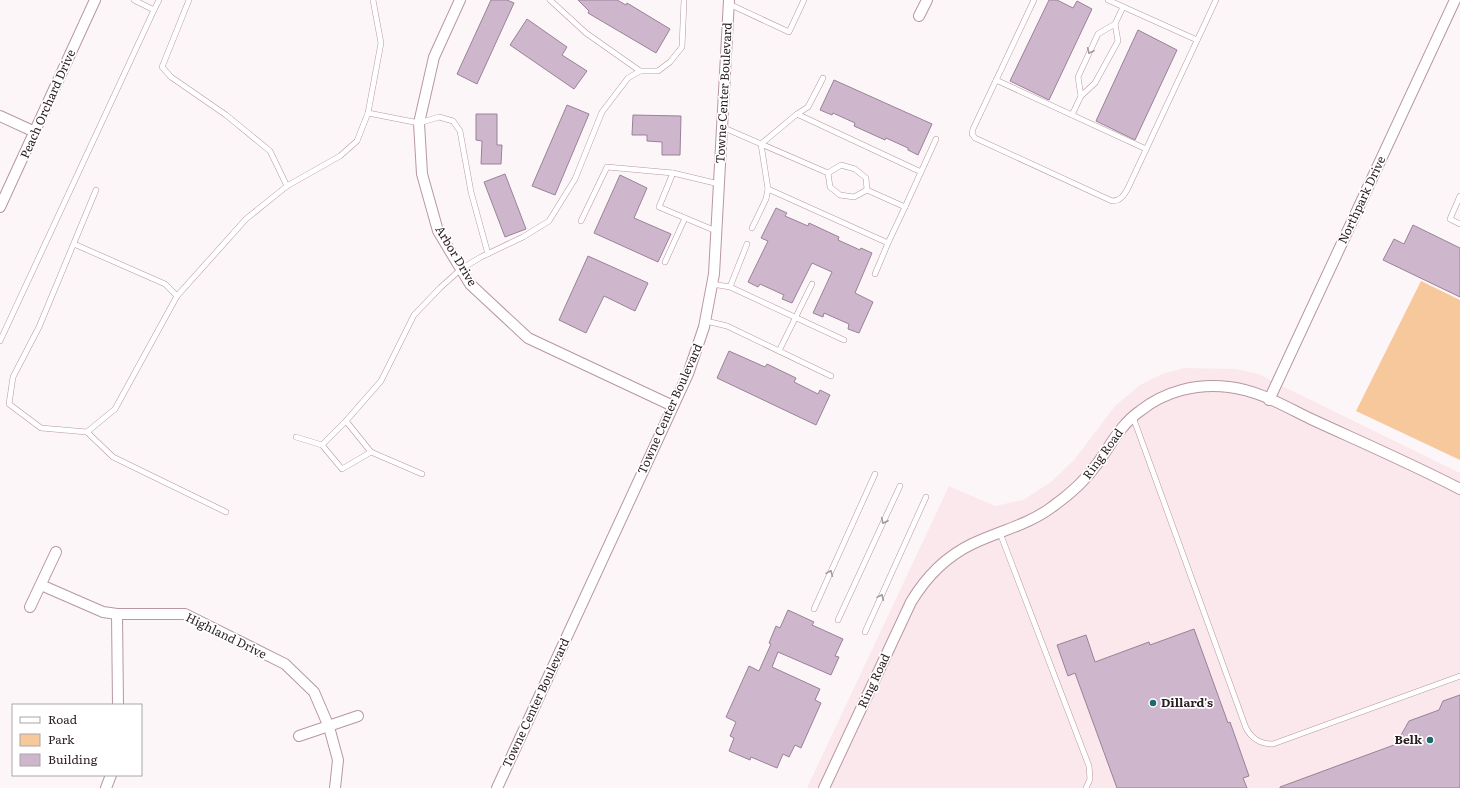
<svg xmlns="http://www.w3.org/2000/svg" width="1460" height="788" viewBox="0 0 1460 788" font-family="Literata,serif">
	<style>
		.built { fill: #fae8ec }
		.green { fill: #f7c89c }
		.building { fill: #ceb6cc; stroke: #998297 }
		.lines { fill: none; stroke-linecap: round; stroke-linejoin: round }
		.service-casing { stroke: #b897a0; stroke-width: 6 }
		.minor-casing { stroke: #b897a0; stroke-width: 12 }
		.service { stroke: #fff; stroke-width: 5 }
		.minor { stroke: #fff; stroke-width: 10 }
		.oneway { stroke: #a09a9b }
		.poi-dot { fill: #1c696e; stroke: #fff; stroke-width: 1.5 }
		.labels { text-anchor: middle; stroke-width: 3.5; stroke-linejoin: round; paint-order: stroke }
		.street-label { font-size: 12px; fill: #2b1e21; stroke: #fff }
		.poi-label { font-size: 12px; font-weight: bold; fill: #2b1e21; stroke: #fff; text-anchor: start }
	</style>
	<rect width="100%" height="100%" fill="#fdf6f8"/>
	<polygon class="built" points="1184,368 1236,369 1258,374 1460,473 1460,788 807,788 949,486 995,506 1023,500 1051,482 1074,460 1115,406 1140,385 1162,374"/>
	<polygon class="green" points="1421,281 1460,300 1460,460 1356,411"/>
	<g class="building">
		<polygon points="491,0 507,0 514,3 477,84 457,74"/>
		<polygon points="578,0 617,0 626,5 627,3 670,29 656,53 588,13 589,11"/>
		<polygon points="1049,0 1057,0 1073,8 1077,1 1092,9 1049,100 1010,81"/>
		<polygon points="527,19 567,47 562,55 587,71 574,89 510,45"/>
		<polygon points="1138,30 1177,50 1135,140 1096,121"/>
		<polygon points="834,80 932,124 918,155 908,150 908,148 886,138 885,140 854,126 855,123 833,113 832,115 820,110"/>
		<polygon points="567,105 589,114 555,195 532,186"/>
		<polygon points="476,114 497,114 497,145 502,145 501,164 481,164 482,141 476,140"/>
		<polygon points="633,115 681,116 680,155 662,155 662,142 647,141 647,135 632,135"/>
		<polygon points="505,174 526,229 505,237 484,182"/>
		<polygon points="620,175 647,188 634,218 671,234 658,262 594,233"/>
		<polygon points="776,208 787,213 785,216 808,226 809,223 839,237 838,240 860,250 861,248 872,253 855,293 873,302 859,333 848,329 849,324 824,313 823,317 813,313 832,272 812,263 792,303 782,299 784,295 760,284 758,287 748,282 768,241 761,238"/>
		<polygon points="1413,225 1460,248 1460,297 1383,260 1394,239 1404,244"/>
		<polygon points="588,256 648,283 635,311 604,296 586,333 559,320"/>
		<polygon points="729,351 765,367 767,364 796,378 794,382 818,394 820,390 830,395 816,425 717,378"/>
		<polygon points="788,610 814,622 812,625 843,639 835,656 839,657 831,675 778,652 772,667 820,689 815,700 821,703 801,748 795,745 789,757 783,754 777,768 751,757 750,760 729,751 734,738 730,736 736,722 726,717 749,666 759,671 771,644 769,643 776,626 780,628"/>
		<polygon points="1194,629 1228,723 1230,722 1249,776 1243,778 1247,788 1117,788 1075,673 1068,676 1057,645 1086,635 1095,662 1149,642 1150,645"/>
		<polygon points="1460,695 1460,788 1280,788 1280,787 1402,742 1400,737 1409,721 1439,710 1443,701"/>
	</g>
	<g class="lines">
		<defs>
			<g id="service">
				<polyline points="189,0 162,67 171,77 226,115 270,151 287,186"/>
				<polyline points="550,0 586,33 640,71"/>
				<path d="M1034,0l-61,129 -1,5 3,4 137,63c9,0 12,-6 16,-13l88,-188"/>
				<polyline points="1108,0 1197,40"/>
				<polyline points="729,4 789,32 804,0"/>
				<polyline points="154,10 159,0"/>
				<polyline points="996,80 1146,149"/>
				<polyline points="1081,96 1078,77 1098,34 1115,24"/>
				<polyline points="368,113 419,123 439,117 453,121 460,131 471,192 488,254"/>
				<polyline points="797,114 921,172 905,207"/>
				<polyline points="1072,115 1081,96 1095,83 1118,41 1115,24 1123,7"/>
				<polyline points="722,127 828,173 841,165 855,169 866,178 867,190 905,207 888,243 768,189 766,199 752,228"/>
				<polyline points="921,172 936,139"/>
				<polyline points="673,173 659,207 685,218"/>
				<polyline points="828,173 830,187 840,195 854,197 867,190"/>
				<polyline points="768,189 761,144 797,114 808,107 823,78"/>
				<polyline points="96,190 39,327 13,377 9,404 41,428 87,432 113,457 226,512"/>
				<polyline points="1460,196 1450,219 1460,224"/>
				<polyline points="581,221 607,167 673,173 719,184"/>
				<polyline points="74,244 165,284 177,296"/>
				<polyline points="665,262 685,218 716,231"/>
				<polyline points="875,274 888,243"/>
				<polyline points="712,284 730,287 844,340"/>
				<polyline points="730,287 747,244"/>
				<polyline points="706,321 727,326 831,376"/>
				<polyline points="0,341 154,10 134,0"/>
				<polyline points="779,351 812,284"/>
				<path d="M1133,417l113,311c6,11 14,16 27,16l187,-68"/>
				<polyline points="87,432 115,409 177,296 246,219 287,186 340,156 357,141 368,113 381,43 373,0"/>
				<polyline points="296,437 322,445 346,421 381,381 414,315 441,287 461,269 481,257 523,237 549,221 575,179 602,112 628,78 640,71 658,71 670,62 682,47 684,0"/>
				<polyline points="322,445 342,469 371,452 346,421"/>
				<polyline points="371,452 422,474"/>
				<polyline points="1000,533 1089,766 1090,779 1086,788"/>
				<polyline points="814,609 875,474"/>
				<polyline points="838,620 900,486"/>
				<polyline points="865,632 926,497"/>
			</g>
			<g id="minor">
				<polyline points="460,0 434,57 419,123 422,174 438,231 470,284 528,338 673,406"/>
				<polyline points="919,16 927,0"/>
				<polyline points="0,116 35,132"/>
				<polyline points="0,207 95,0"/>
				<polyline points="1269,400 1455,0"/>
				<polyline points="41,585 103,612 117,614 185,614 285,664 314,692 329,727 338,760 335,788"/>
				<polyline points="30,607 56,552"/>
				<polyline points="117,614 118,705"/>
				<polyline points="299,736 358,716"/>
				<polyline points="106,788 111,775"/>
				<polyline points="497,788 688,374 704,327 714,274 729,0"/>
				<path d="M824,788l87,-186c15,-25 34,-45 61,-58 27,-13 56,-19 80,-37 17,-12 33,-26 45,-43 14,-19 23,-39 43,-53 25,-20 57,-28 89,-24 29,3 57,20 82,32 50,23 101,45 149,70"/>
			</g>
		</defs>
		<use href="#service" class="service-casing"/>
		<use href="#minor" class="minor-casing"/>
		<use href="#service" class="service"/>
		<use href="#minor" class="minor"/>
	</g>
	<defs><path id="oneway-chevron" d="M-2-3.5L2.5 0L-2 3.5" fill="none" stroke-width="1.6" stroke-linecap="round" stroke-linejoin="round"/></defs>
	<g class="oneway">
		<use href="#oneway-chevron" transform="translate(1090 51) rotate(115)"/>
		<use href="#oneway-chevron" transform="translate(884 521) rotate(115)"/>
		<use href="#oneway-chevron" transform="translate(830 573) rotate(-66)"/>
		<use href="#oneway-chevron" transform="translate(881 597) rotate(-66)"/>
	</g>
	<g class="poi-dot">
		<circle cx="1153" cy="703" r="4"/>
		<circle cx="1430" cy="740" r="4"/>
	</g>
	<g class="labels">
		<g class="street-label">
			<text transform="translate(724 93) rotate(-87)" y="4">Towne Center Boulevard</text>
			<text transform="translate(48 104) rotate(-66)" y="4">Peach Orchard Drive</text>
			<text transform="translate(1362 200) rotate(-65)" y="4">Northpark Drive</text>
			<text transform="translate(456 256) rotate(59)" y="4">Arbor Drive</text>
			<text transform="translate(670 409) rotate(-66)" y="4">Towne Center Boulevard</text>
			<text transform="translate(1103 454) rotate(-54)" y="4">Ring Road</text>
			<text transform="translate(226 636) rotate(26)" y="4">Highland Drive</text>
			<text transform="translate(874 681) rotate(-65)" y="4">Ring Road</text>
			<text transform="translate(536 703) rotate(-65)" y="4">Towne Center Boulevard</text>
		</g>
		<g class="poi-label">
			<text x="1161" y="707">Dillard's</text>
			<text x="1422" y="744" text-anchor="end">Belk</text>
		</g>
	</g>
	<rect x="12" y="704" width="130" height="72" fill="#ffffff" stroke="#aaa5a6"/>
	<rect x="20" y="717" width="20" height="6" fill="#ffffff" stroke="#aaa5a6"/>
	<text x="48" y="724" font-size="12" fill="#2b1e21">Road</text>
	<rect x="20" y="734" width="20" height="12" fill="#f7c89c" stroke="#aaa5a6"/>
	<text x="48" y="744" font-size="12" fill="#2b1e21">Park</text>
	<rect x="20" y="754" width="20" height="12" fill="#ceb6cc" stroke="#aaa5a6"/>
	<text x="48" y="764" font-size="12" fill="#2b1e21">Building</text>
</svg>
